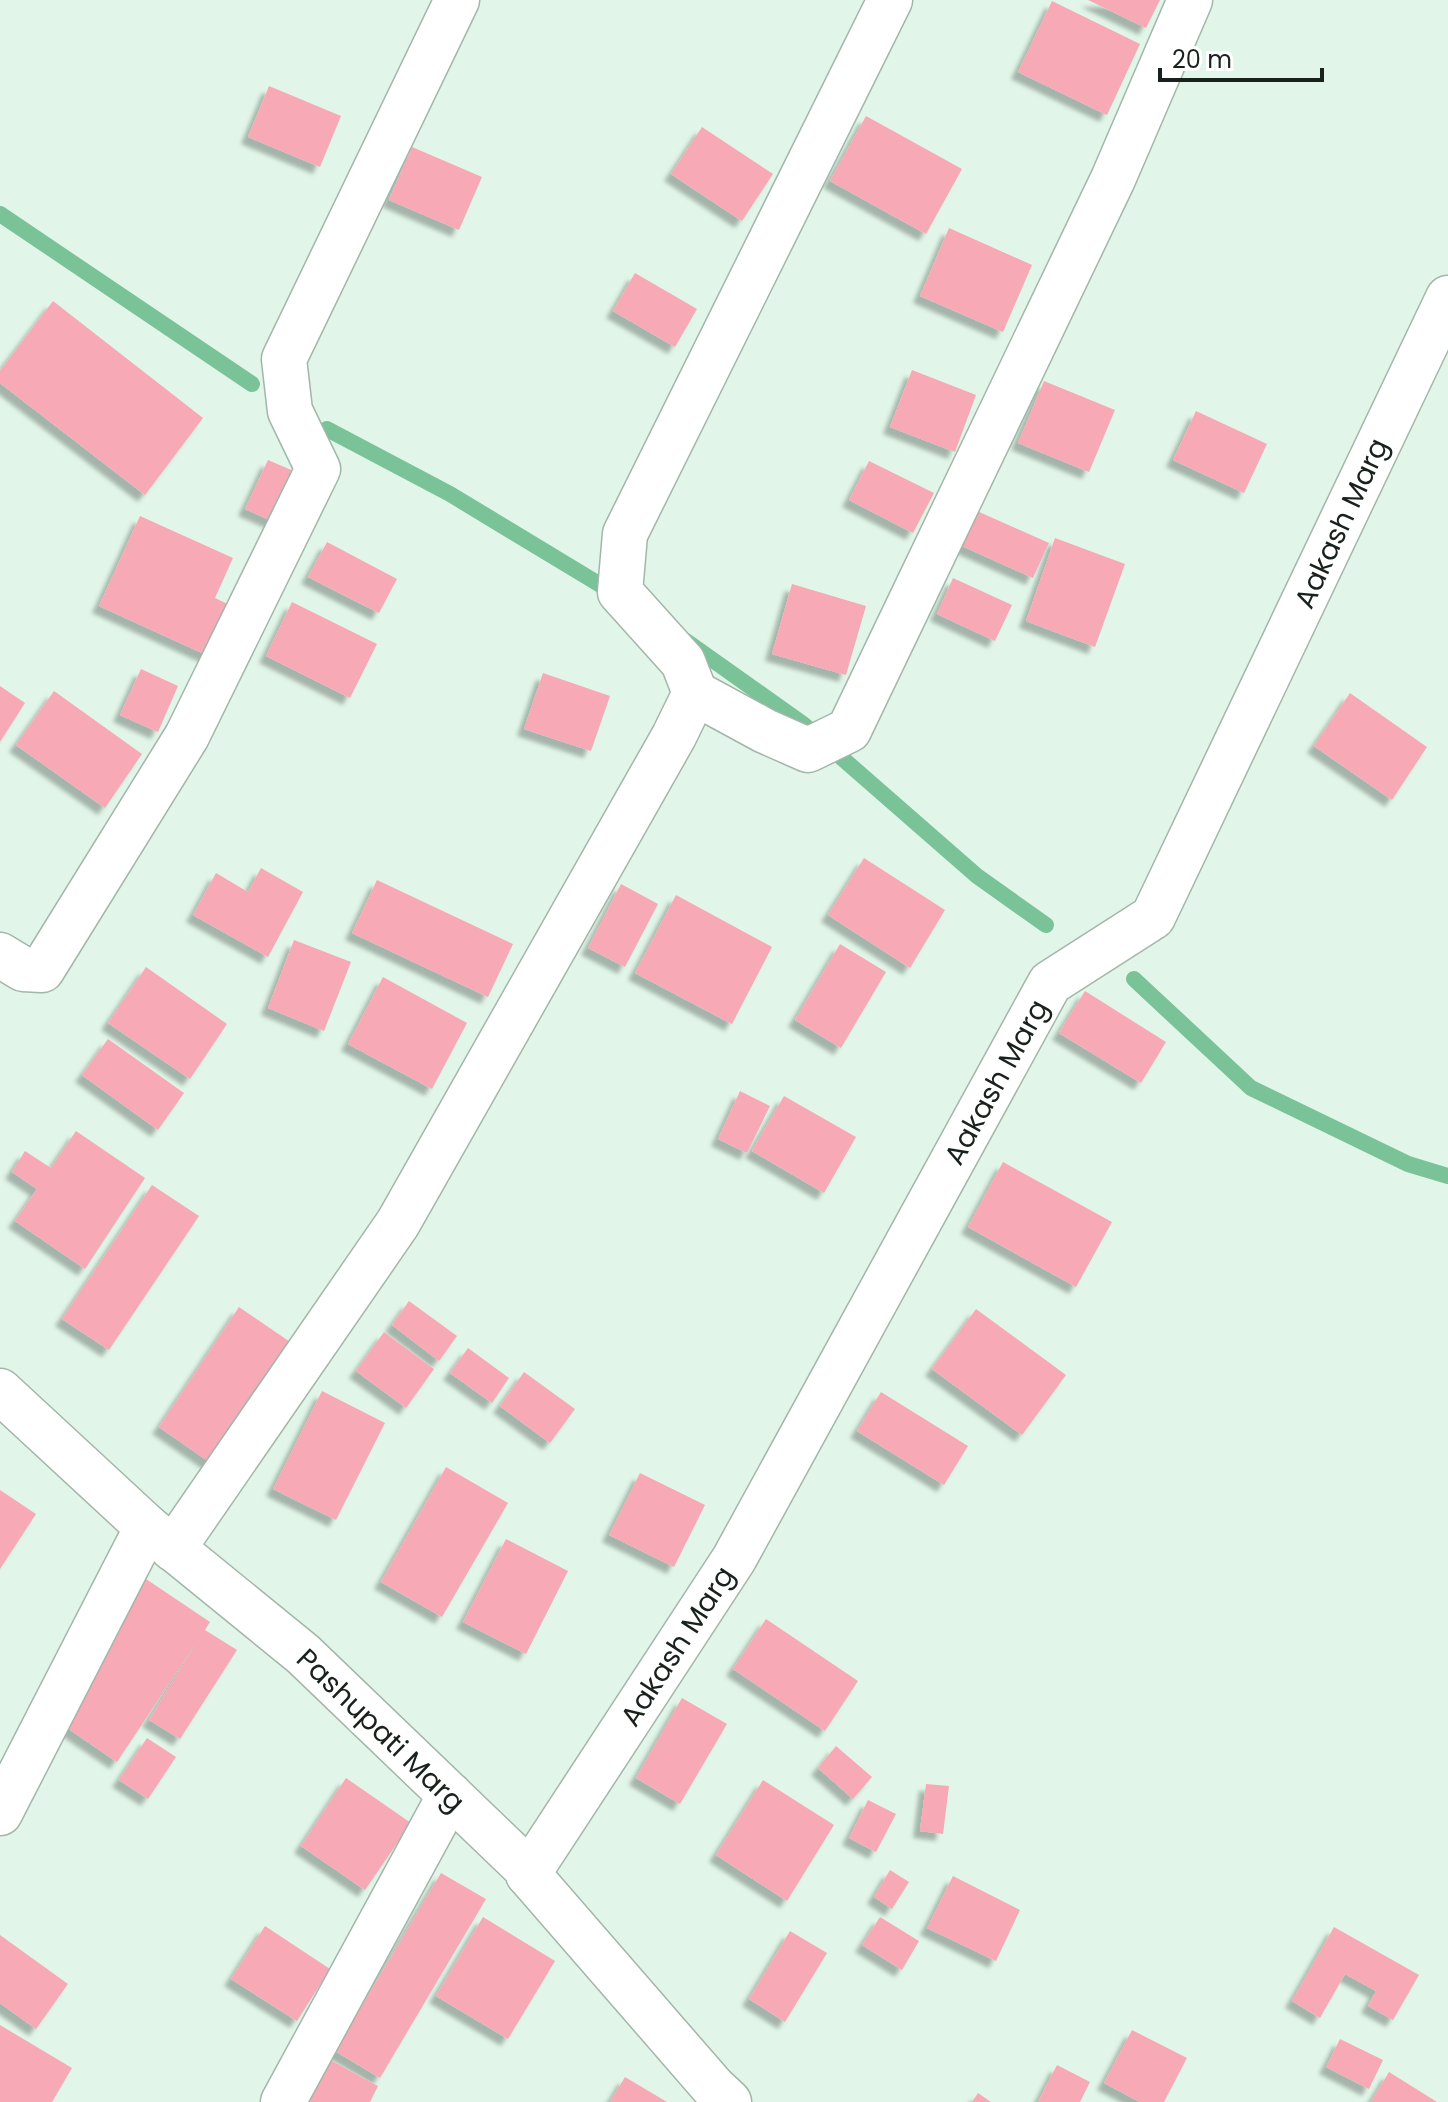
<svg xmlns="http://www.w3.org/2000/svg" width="1448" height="2102" viewBox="0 0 1448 2102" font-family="Poppins,sans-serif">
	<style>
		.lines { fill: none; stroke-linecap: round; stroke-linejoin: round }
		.stream { stroke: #7ac297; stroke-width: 16 }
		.building { fill: #f8a9b6; filter: url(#shadow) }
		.minor-casing { stroke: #a2b6a9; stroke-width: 47 }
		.minor { stroke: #fff; stroke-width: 44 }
		.labels { text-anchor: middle; stroke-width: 8; stroke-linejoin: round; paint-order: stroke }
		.street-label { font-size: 28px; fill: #19211c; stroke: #fff }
	</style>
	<defs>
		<filter id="shadow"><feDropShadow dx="-7" dy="7" stdDeviation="2" flood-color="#0004"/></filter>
	</defs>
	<rect width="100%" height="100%" fill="#e1f6e8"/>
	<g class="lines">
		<g class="stream">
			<polyline points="0,214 252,384"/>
			<polyline points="327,429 450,494 617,595"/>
			<polyline points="686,641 803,724 977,876 1046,925"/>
			<polyline points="1134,979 1251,1088 1408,1164 1448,1176"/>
		</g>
	</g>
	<g class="building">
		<polygon points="1088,0 1160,0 1146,28"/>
		<polygon points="1052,1 1140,44 1107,115 1018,72"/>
		<polygon points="269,86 341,116 320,167 248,137"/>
		<polygon points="866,116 962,169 926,234 830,181"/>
		<polygon points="702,127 773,174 742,221 671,174"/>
		<polygon points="412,147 482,177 459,230 389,200"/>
		<polygon points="949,228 1032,265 1003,332 920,296"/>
		<polygon points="635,273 697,309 675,347 613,311"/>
		<polygon points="53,301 203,418 145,495 0,383 0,371"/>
		<polygon points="912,370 976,395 955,452 890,427"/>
		<polygon points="1044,381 1115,410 1089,472 1018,443"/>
		<polygon points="1196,411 1267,444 1244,493 1173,460"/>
		<polygon points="268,460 303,475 281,525 245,509"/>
		<polygon points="869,461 934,493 913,533 849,500"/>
		<polygon points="977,511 1049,543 1033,578 962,546"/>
		<polygon points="140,516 233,558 215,598 236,608 213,658 99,606"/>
		<polygon points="1055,538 1125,564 1095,647 1026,621"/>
		<polygon points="327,542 397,579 379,613 308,577"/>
		<polygon points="953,578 1012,605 995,641 937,614"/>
		<polygon points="792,584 866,606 846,675 772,654"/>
		<polygon points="292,602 377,644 350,698 266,656"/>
		<polygon points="141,669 178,686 158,732 120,715"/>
		<polygon points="543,673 610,696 591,751 524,729"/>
		<polygon points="0,686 25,703 0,742"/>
		<polygon points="54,691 142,754 105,808 16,745"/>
		<polygon points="1350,693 1427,747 1392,800 1314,746"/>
		<polygon points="864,858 945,910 910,968 828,915"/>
		<polygon points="261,868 303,892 268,957 193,915 216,873 248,892"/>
		<polygon points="377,880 513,944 488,997 352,933"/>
		<polygon points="621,884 658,904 625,967 588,948"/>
		<polygon points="676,895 772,947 732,1024 635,973"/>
		<polygon points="294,940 351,962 324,1031 268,1008"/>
		<polygon points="840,944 886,972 841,1048 795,1020"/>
		<polygon points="146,967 227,1024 190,1079 108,1023"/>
		<polygon points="383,977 467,1023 432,1089 348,1044"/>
		<polygon points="1085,991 1166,1042 1141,1083 1059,1033"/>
		<polygon points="108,1039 184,1093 158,1130 82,1075"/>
		<polygon points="740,1091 770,1106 747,1153 718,1139"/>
		<polygon points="784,1096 856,1137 824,1193 752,1151"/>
		<polygon points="76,1131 145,1178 85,1269 15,1221 37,1189 12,1172 25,1151 51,1168"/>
		<polygon points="1003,1162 1112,1222 1076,1287 968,1227"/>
		<polygon points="152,1185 199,1216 109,1350 62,1319"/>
		<polygon points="409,1301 457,1336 439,1361 392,1325"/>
		<polygon points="239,1307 296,1346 215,1466 159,1427"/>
		<polygon points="976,1309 1066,1375 1022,1435 932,1369"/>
		<polygon points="384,1332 434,1369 406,1408 356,1371"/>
		<polygon points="468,1348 509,1378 492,1403 450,1373"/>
		<polygon points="524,1372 575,1409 550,1443 500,1406"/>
		<polygon points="322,1391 385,1423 336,1520 273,1489"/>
		<polygon points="881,1392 968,1446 944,1485 857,1431"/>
		<polygon points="446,1467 508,1503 442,1617 381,1582"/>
		<polygon points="640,1473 705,1505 674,1567 609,1535"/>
		<polygon points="0,1490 36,1514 0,1569"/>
		<polygon points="506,1539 568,1571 526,1654 463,1622"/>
		<polygon points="146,1579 210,1622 205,1630 237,1650 180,1739 149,1720 200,1637 117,1762 54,1719"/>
		<polygon points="766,1619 858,1681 825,1731 733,1669"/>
		<polygon points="682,1698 727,1724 680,1804 636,1778"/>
		<polygon points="147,1738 176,1757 148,1799 119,1780"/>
		<polygon points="836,1746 872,1777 853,1799 818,1768"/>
		<polygon points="346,1778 411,1823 365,1890 301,1846"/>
		<polygon points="763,1780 834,1825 787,1901 716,1855"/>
		<polygon points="926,1784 949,1786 943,1834 920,1831"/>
		<polygon points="868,1800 896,1814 876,1852 849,1838"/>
		<polygon points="890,1870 909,1882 892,1909 874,1897"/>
		<polygon points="441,1873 486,1899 380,2078 335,2051"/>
		<polygon points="953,1876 1020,1910 996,1961 927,1928"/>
		<polygon points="483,1917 555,1961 508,2039 436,1996"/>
		<polygon points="880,1917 919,1941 902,1970 862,1945"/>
		<polygon points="265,1926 330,1969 297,2021 231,1979"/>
		<polygon points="1334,1927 1419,1975 1393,2020 1368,2006 1376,1991 1345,1974 1320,2018 1292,2001"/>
		<polygon points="790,1931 827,1953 785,2022 749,1999"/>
		<polygon points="0,1935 68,1984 36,2029 0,2003"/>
		<polygon points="0,2025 72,2068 52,2102 0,2102"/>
		<polygon points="1132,2030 1187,2058 1164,2102 1140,2102 1104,2083"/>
		<polygon points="1340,2039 1383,2060 1369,2089 1326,2067"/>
		<polygon points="323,2056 378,2086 370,2102 298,2102"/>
		<polygon points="1057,2065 1090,2082 1080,2102 1038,2102"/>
		<polygon points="1389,2072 1437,2102 1371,2102"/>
		<polygon points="625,2077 667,2102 610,2102"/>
		<polygon points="978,2093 991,2102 972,2102"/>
	</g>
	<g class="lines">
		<defs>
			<g id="minor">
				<polyline points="695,693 765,731 808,750 849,730 1113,179 1190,0"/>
				<polyline points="0,955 23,969 42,970 187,736 318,469 290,411 284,359 457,0"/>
				<polyline points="0,1391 147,1527 303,1654 528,1870 528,1874 713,2087 729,2102"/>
				<polyline points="173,1549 398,1223 674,736 695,693 683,662 620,592 625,534 890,0"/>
				<polyline points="0,1813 147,1527"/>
				<polyline points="528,1874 734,1559 1050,983 1153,917 1448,298"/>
				<polyline points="283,2102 450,1795"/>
			</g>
		</defs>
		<use href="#minor" class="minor-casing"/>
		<use href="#minor" class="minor"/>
	</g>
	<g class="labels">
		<g class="street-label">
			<text transform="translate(1341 523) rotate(-65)" y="10">Aakash Marg</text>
			<text transform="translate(996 1082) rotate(-61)" y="10">Aakash Marg</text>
			<text transform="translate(677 1646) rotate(-57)" y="10">Aakash Marg</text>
			<text transform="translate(381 1730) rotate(44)" y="10">Pashupati Marg</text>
		</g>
	</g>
	<path d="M1160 68v12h162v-12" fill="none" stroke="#19211c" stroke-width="4"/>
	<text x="1172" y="68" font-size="24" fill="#19211c" stroke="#ffffff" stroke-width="6" paint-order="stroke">20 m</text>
</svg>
